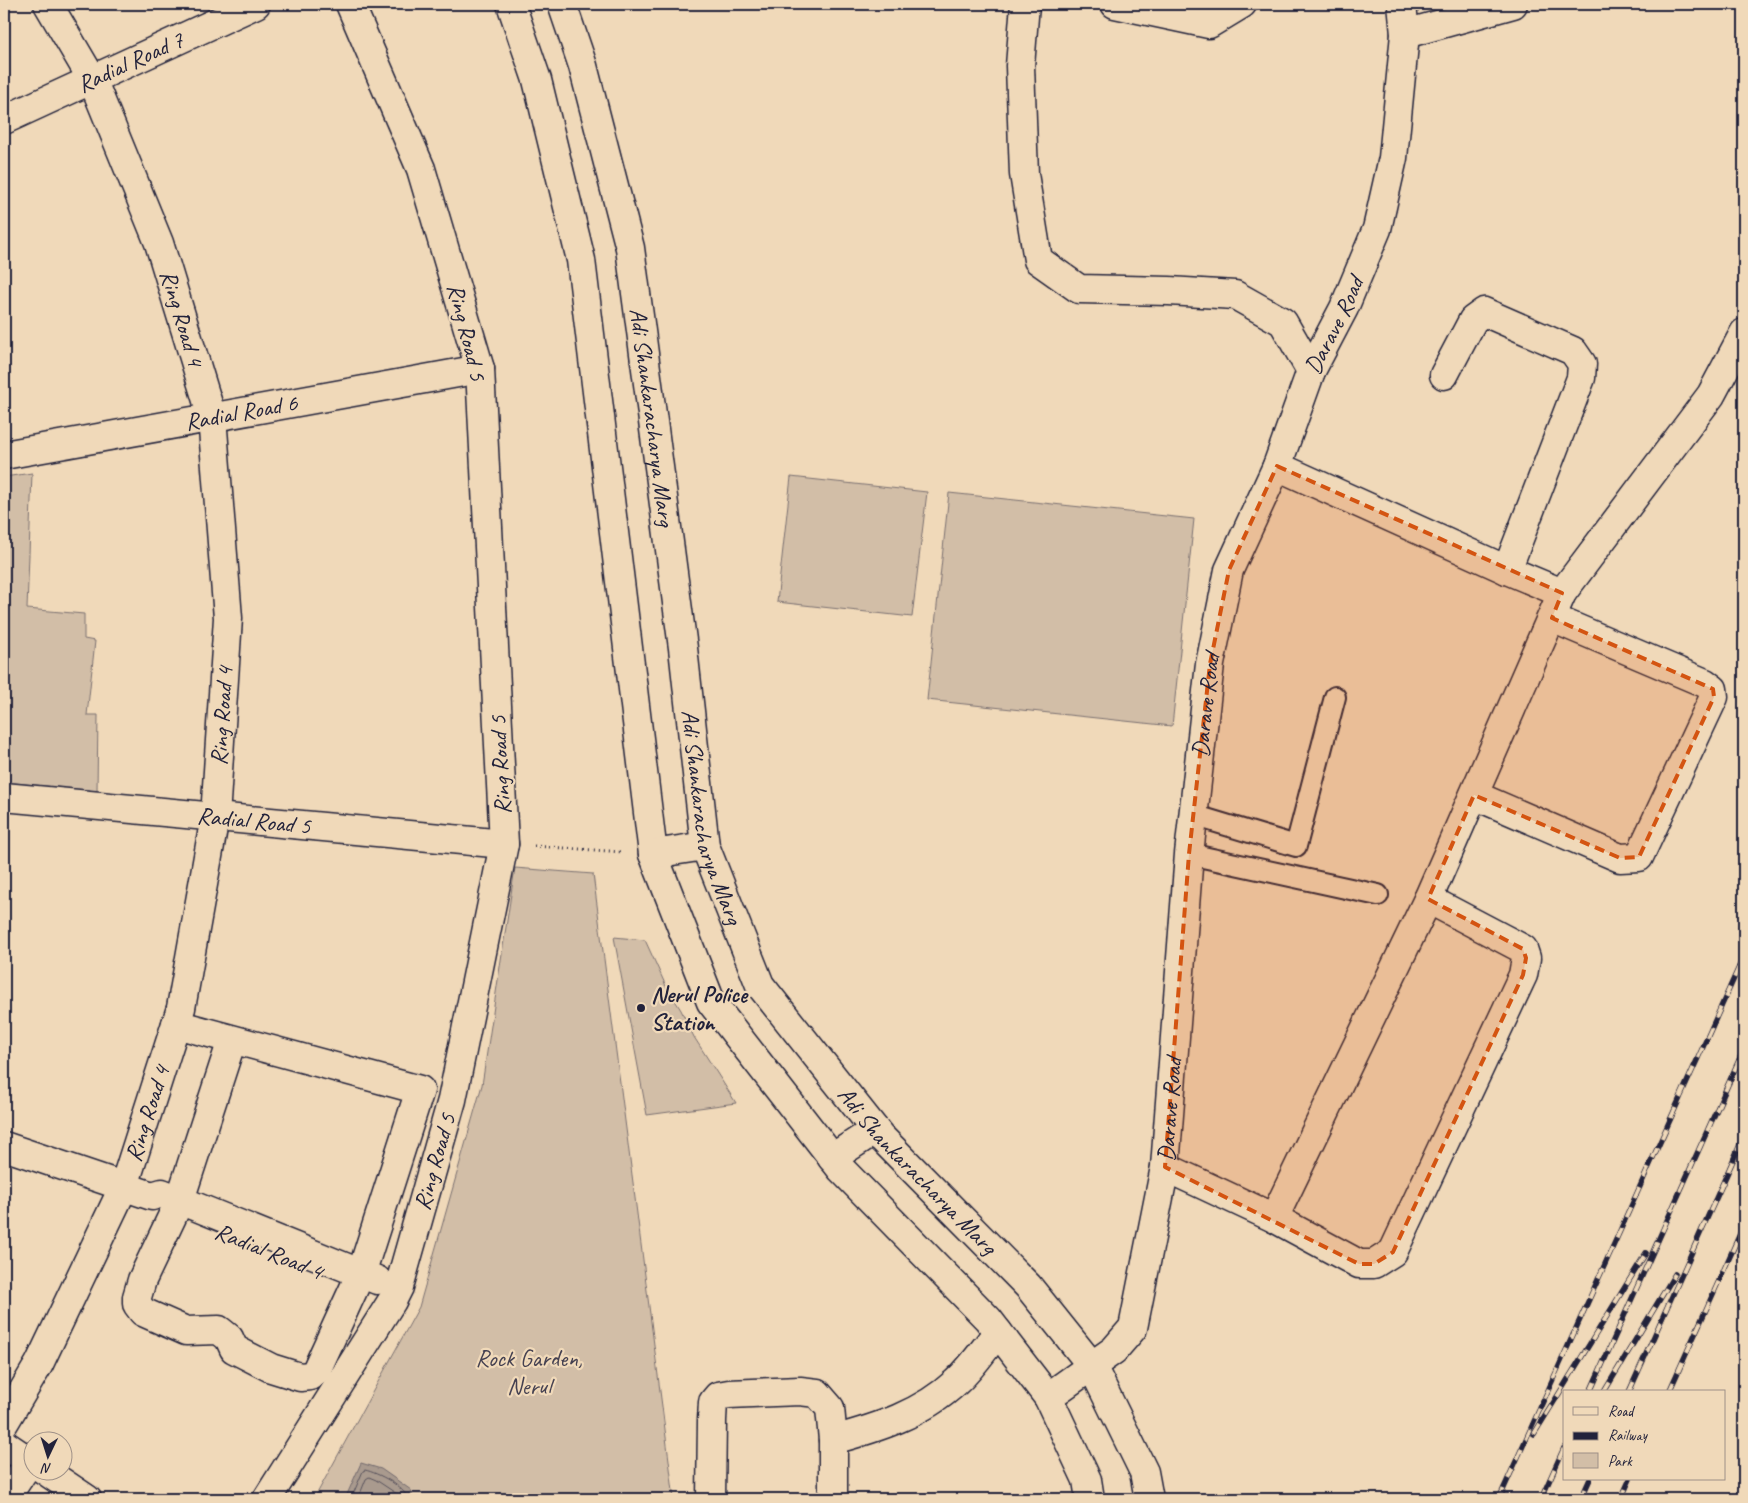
<svg xmlns="http://www.w3.org/2000/svg" width="1748" height="1503" viewBox="0 0 1748 1503" font-family="Caveat,sans-serif">
	<style>
		.green { fill: #d2bea7; stroke: #7a7071 }
		.water { fill: #a99a8e; stroke: #736a6d }
		.lines { fill: none; stroke-linecap: round; stroke-linejoin: round }
		.shore { stroke: #58525c; stroke-width: 1 }
		.lane-casing { stroke: #22223b; stroke-width: 24 }
		.street-casing { stroke: #22223b; stroke-width: 31 }
		.secondary-casing { stroke: #22223b; stroke-width: 31 }
		.path { stroke: #22223b; stroke-width: 3; stroke-dasharray: 1 4; stroke-linecap: butt }
		.lane { stroke: #f0d9b9; stroke-width: 20 }
		.street { stroke: #f0d9b9; stroke-width: 28 }
		.secondary { stroke: #f0d9b9; stroke-width: 28 }
		.rail-casing { stroke: #22223b; stroke-width: 5.5 }
		.rail { stroke: #f0d9b9; stroke-width: 4; stroke-dasharray: 11; stroke-linecap: butt }
		.marked { fill: #d45411; fill-opacity: 0.2; stroke: #d45411; stroke-width: 4; stroke-dasharray: 10 6; stroke-linejoin: round }
		.poi-dot { fill: #22223b; stroke: #f0d9b9; stroke-width: 2 }
		.labels { text-anchor: middle; stroke-width: 4.5; stroke-linejoin: round; paint-order: stroke }
		.street-label { font-size: 24px; fill: #22223b; stroke: #f0d9b9 }
		.poi-label { font-size: 24px; font-weight: bold; fill: #22223b; stroke: #f0d9b9; text-anchor: start }
		.park-label { font-size: 24px; fill: #454151; stroke: #f0d9b9 }
	</style>
	<rect width="100%" height="100%" fill="#f0d9b9"/>
	<filter id="ink" filterUnits="userSpaceOnUse"><feTurbulence type="fractalNoise" baseFrequency=".02" numOctaves="2"/><feDisplacementMap in="SourceGraphic" scale="10" xChannelSelector="R" yChannelSelector="G"/><feConvolveMatrix kernelMatrix="1 2 1 2 8 2 1 2 1" color-interpolation-filters="sRGB"/></filter>
	<g filter="url(#ink)">
		<g class="green">
			<polygon points="32,473 27,609 84,614 84,639 95,641 87,715 98,715 97,791 4,782 4,477"/>
			<polygon points="791,477 927,492 912,617 777,602"/>
			<polygon points="949,493 1194,519 1172,726 927,700"/>
			<polygon points="515,868 593,874 674,1499 314,1499 419,1307 482,1085"/>
			<polygon points="614,937 645,940 666,986 681,1010 694,1037 736,1103 647,1115"/>
		</g>
		<polygon class="water" points="361,1463 381,1469 411,1490 413,1499 345,1499"/>
		<g class="lines">
			<g class="shore">
				<path d="M351,1499l12,-28 2,-1c13,3 39,16 43,29"/>
				<polyline points="358,1499 366,1479 369,1477 376,1480 400,1496 402,1499"/>
			</g>
			<defs>
				<g id="lane">
					<polyline points="1193,815 1296,846 1335,697"/>
					<polyline points="1189,854 1378,895"/>
				</g>
				<g id="street">
					<polyline points="1025,4 1020,66 1024,174 1038,260 1079,289 1169,291 1235,295 1283,322 1311,371"/>
					<polyline points="1115,4 1209,24 1242,4"/>
					<polyline points="1405,34 1513,4"/>
					<path id="s1" d="M4,120l252,-116"/>
					<polyline points="1444,375 1473,320 1484,312 1573,351 1582,364 1581,378 1507,570"/>
					<path id="s2" d="M4,455l476,-86"/>
					<polyline points="1277,466 1507,570 1562,593"/>
					<polyline points="1474,795 1620,858 1639,857 1714,697 1713,689 1705,683 1552,618"/>
					<path id="s3" d="M4,797l500,47"/>
					<polyline points="176,1024 420,1090 361,1274"/>
					<polyline points="232,1040 180,1200 142,1280 137,1297 137,1304 143,1312 186,1331 219,1330 229,1338 234,1349 271,1368 300,1377 310,1376 316,1371 355,1286"/>
					<polyline points="4,1146 152,1196 162,1193 377,1280"/>
					<polyline points="1165,1167 1274,1218 1359,1264 1374,1264 1393,1252 1523,975 1526,958 1523,949 1428,899"/>
					<polyline points="1274,1218 1428,899 1562,593 1711,395 1744,333"/>
					<path id="s4" d="M1048,1397l66,-47 19,-22 32,-161 24,-313 21,-190 19,-94 48,-104 34,-95 33,-63 33,-79 16,-71 12,-124 -3,-30"/>
					<path id="s5" d="M4,1423l35,-59 85,-178 57,-178 34,-191 13,-199 -16,-201 -53,-174 -67,-164 -44,-75"/>
					<polyline points="4,1444 32,1463"/>
					<polyline points="44,1470 87,1499"/>
					<polyline points="5,1499 30,1461"/>
					<path id="s6" d="M267,1499l125,-198 7,-14 53,-187 52,-256 -24,-475 -59,-200 -71,-165"/>
					<polyline points="711,1499 712,1420 713,1402 718,1396 729,1394 800,1391 817,1393 830,1408 833,1440"/>
					<path d="M833,1499v-59c44,-12 89,-26 123,-58 16,-14 28,-33 42,-50"/>
				</g>
				<g id="secondary">
					<polyline points="511,4 537,80 581,260 653,854 711,1002 841,1169 988,1319 1048,1397 1087,1480 1090,1499"/>
					<path id="s7" d="M562,4l21,62 47,182 53,400 22,198 55,139 120,151 148,150 64,80 52,106 5,27"/>
					<polyline points="653,854 705,846"/>
					<polyline points="832,1158 875,1130"/>
				</g>
			</defs>
			<use href="#lane" class="lane-casing"/>
			<use href="#street" class="street-casing"/>
			<use href="#secondary" class="secondary-casing"/>
			<polyline class="path" points="534,846 623,852"/>
			<use href="#lane" class="lane"/>
			<use href="#street" class="street"/>
			<use href="#secondary" class="secondary"/>
			<defs>
				<g id="rail">
					<polyline points="1590,1392 1744,1049"/>
					<polyline points="1604,1392 1675,1274"/>
					<polyline points="1629,1392 1744,1136"/>
					<polyline points="1669,1392 1744,1225"/>
					<polyline points="1534,1434 1646,1253"/>
					<polyline points="1499,1499 1744,956"/>
					<polyline points="1541,1499 1564,1448"/>
					<polyline points="1581,1499 1590,1479"/>
					<polyline points="1621,1499 1630,1479"/>
				</g>
			</defs>
			<use href="#rail" class="rail-casing"/>
			<use href="#rail" class="rail"/>
		</g>
	</g>
	<path class="marked" d="M1277,466l285,127 -10,25 161,71 1,8 -75,160 -19,1 -146,-63 -46,104 95,50 3,9 -3,17 -130,277 -19,12h-15l-194,-97 24,-313 21,-190 19,-94z"/>
	<circle class="poi-dot" cx="641" cy="1008" r="5"/>
	<g class="labels">
		<g class="street-label">
			<text dy="8" stroke="none"><textPath href="#s1" startOffset="139">Radial Road 7</textPath></text>
			<text transform="translate(182 318) rotate(73)" y="8">Ring Road 4</text>
			<text dy="8" stroke="none"><textPath href="#s4" startOffset="1142">Darave Road</textPath></text>
			<text transform="translate(467 332) rotate(76)" y="8">Ring Road 5</text>
			<text dy="8" stroke="none"><textPath href="#s2" startOffset="241">Radial Road 6</textPath></text>
			<text dy="8" stroke="none"><textPath href="#s7" startOffset="424">Adi Shankaracharya Marg</textPath></text>
			<text dy="8" stroke="none"><textPath href="#s4" startOffset="738">Darave Road</textPath></text>
			<text dy="8" stroke="none"><textPath href="#s5" startOffset="748">Ring Road 4</textPath></text>
			<text transform="translate(500 765) rotate(-93)" y="8">Ring Road 5</text>
			<text dy="8" stroke="none"><textPath href="#s7" startOffset="829">Adi Shankaracharya Marg</textPath></text>
			<text dy="8" stroke="none"><textPath href="#s3" startOffset="251">Radial Road 5</textPath></text>
			<text dy="8" stroke="none"><textPath href="#s4" startOffset="332">Darave Road</textPath></text>
			<text dy="8" stroke="none"><textPath href="#s5" startOffset="342">Ring Road 4</textPath></text>
			<text dy="8" stroke="none"><textPath href="#s6" startOffset="380">Ring Road 5</textPath></text>
			<text dy="8" stroke="none"><textPath href="#s7" startOffset="1249">Adi Shankaracharya Marg</textPath></text>
			<text transform="translate(269 1251) rotate(22)" y="8">Radial Road 4</text>
		</g>
		<g class="poi-label">
			<text x="651" y="1002">Nerul Police<tspan x="651" dy="28">Station</tspan></text>
		</g>
		<g class="park-label">
			<text x="529" y="1366">Rock Garden,<tspan x="529" dy="28">Nerul</tspan></text>
		</g>
	</g>
	<rect width="1748" height="1503" fill="none" stroke="#f0d9b9" stroke-width="20"/>
	<rect x="10" y="10" width="1728" height="1483" fill="none" stroke="#22223b" stroke-width="2" filter="url(#ink)"/>
	<rect x="1563" y="1390" width="162" height="90" fill="#f0d9b9" stroke="#9e9087"/>
	<rect x="1573" y="1407" width="25" height="8" fill="#f0d9b9" stroke="#9e9087"/>
	<text x="1608" y="1416" font-size="15" fill="#22223b">Road</text>
	<rect x="1573" y="1432" width="25" height="8" fill="#22223b" stroke="#9e9087"/>
	<text x="1608" y="1440" font-size="15" fill="#22223b">Railway</text>
	<rect x="1573" y="1453" width="25" height="15" fill="#d2bea7" stroke="#9e9087"/>
	<text x="1608" y="1466" font-size="15" fill="#22223b">Park</text>
	<g transform="translate(48 1456) rotate(184)"><circle r="24" fill="#f0d9b9" stroke="#9e9087"/>
	<path d="M0-4L9 19L0 12L-9 19Z" fill="#22223b"/>
	<text y="-8" font-size="14" font-weight="bold" text-anchor="middle" fill="#22223b">N</text>
	</g>
</svg>
